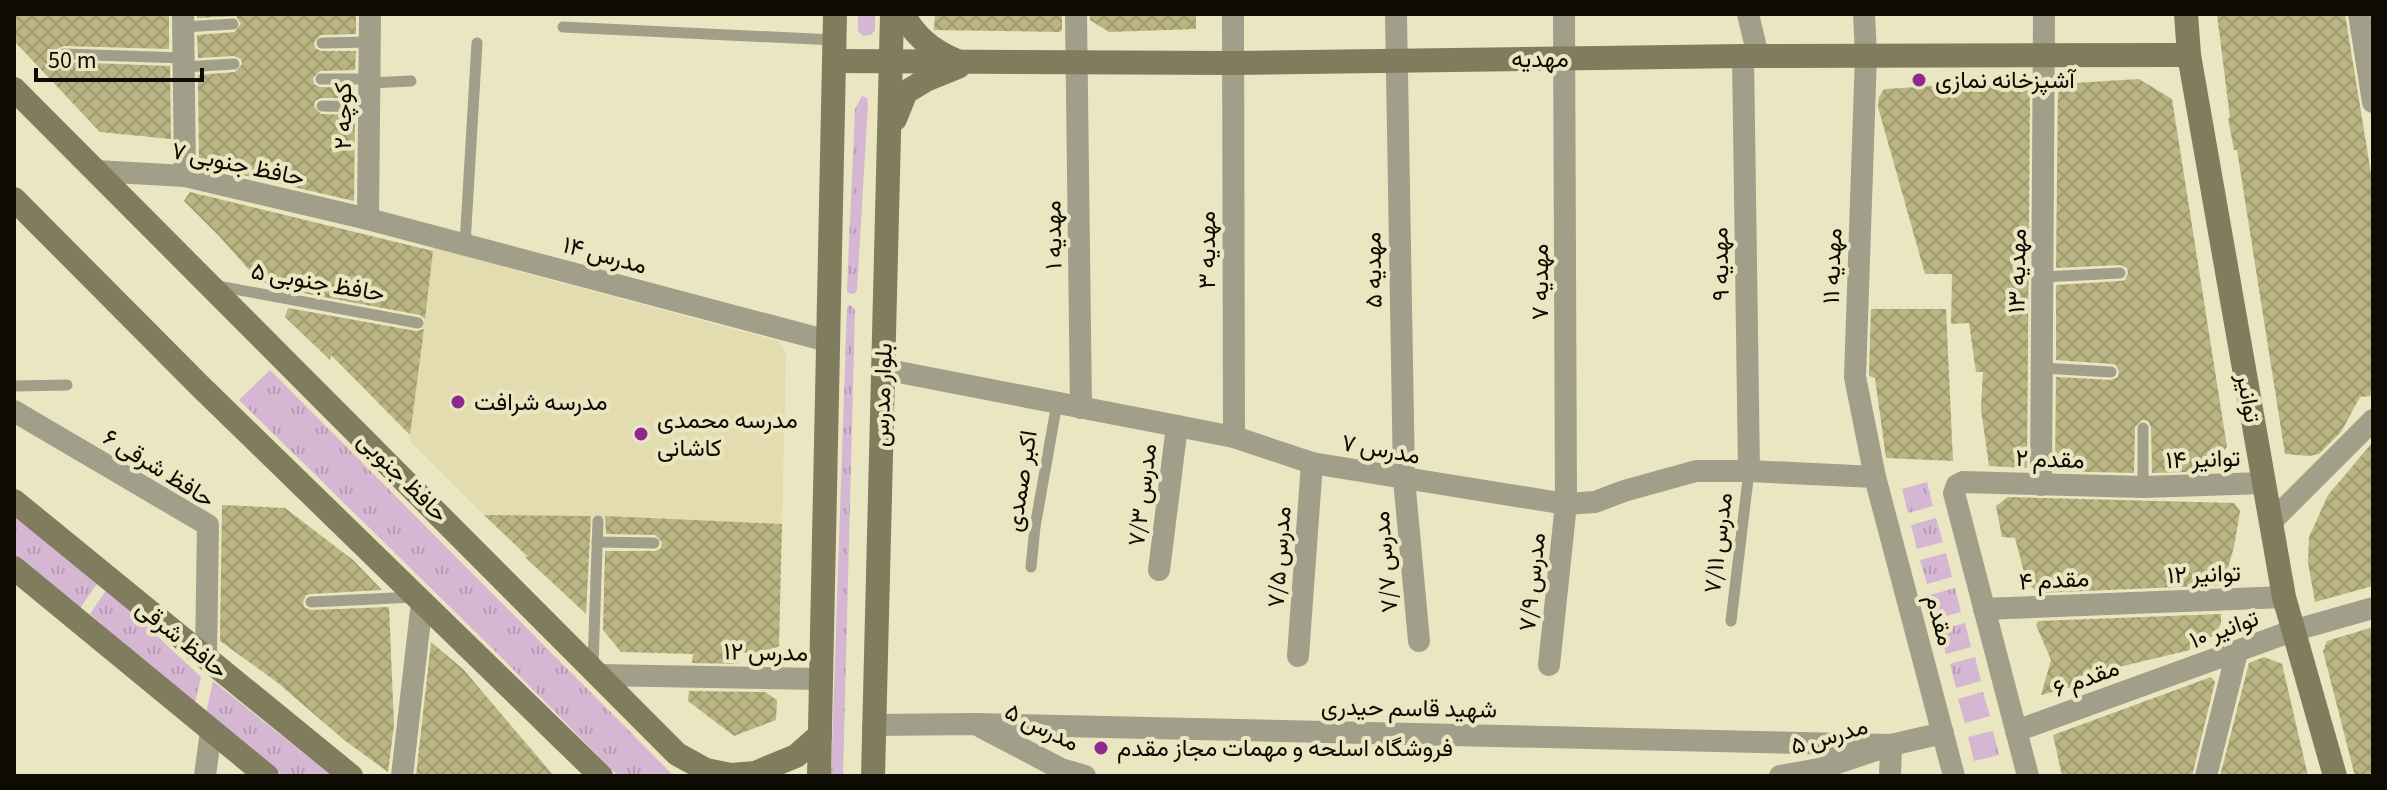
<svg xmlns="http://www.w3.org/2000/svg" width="2387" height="790" viewBox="0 0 2387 790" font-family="'Source Sans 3',Vazirmatn,sans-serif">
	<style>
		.built { fill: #e2dcb0 }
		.grass { fill: url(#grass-tufts) }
		.building { fill: url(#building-cross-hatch) }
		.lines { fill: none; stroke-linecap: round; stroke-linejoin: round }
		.lane { stroke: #a19e8a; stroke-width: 11 }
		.street { stroke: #a19e8a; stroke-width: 22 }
		.secondary { stroke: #817c5e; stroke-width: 24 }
		.poi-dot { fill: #8e288e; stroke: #ebe6c2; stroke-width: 3 }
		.labels { text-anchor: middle; stroke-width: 8; stroke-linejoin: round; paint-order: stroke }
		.street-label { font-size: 24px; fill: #0e0c02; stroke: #ebe6c2 }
		.poi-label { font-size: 24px; fill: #0e0c02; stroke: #ebe6c2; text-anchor: start }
	</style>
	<defs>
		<pattern id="grass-tufts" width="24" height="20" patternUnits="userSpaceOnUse" patternTransform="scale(2)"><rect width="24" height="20" fill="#d5b6d3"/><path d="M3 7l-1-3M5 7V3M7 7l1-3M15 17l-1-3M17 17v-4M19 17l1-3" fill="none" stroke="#b69bb4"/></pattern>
		<pattern id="building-cross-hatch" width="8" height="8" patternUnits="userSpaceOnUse" patternTransform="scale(2)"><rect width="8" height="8" fill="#bab382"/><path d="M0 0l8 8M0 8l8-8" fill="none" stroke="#9f996f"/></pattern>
	</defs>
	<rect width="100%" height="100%" fill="#ebe6c2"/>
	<polygon class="built" points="434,243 517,271 778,341 786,353 782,524 583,516 490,516 489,520 409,440"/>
	<g class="grass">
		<polygon points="858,14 875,14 875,30 871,35 863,36 858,31"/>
		<polygon points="862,96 867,98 868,104 857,290 854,294 848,293 847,290 855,109"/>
		<polygon points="850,305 855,309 843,776 831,776 847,307"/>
		<polygon points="270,370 674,776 618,776 498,654 239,400"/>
		<polygon points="1927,482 1933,506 1908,513 1902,489"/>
		<polygon points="14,514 97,584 80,608 14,555"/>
		<polygon points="1936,518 1943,542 1917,549 1911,525"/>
		<polygon points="1946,553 1952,577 1927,584 1920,560"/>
		<polygon points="1955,588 1961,612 1936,619 1930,595"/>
		<polygon points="107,589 201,677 194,707 90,614"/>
		<polygon points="1965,623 1971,647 1946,654 1939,630"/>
		<polygon points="1975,657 1981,681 1956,688 1950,664"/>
		<polygon points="213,681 331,775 284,776 206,713"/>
		<polygon points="1983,692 1990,716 1965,723 1958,699"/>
		<polygon points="1993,731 1999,755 1974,761 1968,737"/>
	</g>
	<g class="building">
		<polygon points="14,14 169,14 169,49 64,46 57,49 56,54 59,61 64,62 170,66 171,139 100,132 14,41"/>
		<polygon points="197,14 356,14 356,34 321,35 314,42 315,48 321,51 356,51 355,70 320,71 313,78 314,84 320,87 355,88 355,98 321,98 315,101 314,107 321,114 355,115 354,201 199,165 198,75 235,72 242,64 241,59 234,56 198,58 197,35 234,32 241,24 236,16 197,18"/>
		<polygon points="935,14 1062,14 1062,30 1060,32 934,30"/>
		<polygon points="1090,14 1196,14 1196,29 1109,32 1090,20"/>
		<polygon points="2217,14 2345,14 2373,186 2373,390 2370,396 2360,397 2341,432 2319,454 2309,456 2285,454 2237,150 2234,150 2228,118 2230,118"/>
		<polygon points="2139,79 2172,99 2227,447 2207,467 2186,472 2152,473 2151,427 2148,421 2142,420 2135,427 2134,473 2055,471 2056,377 2111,380 2118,377 2119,372 2116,365 2112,364 2056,360 2056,285 2120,281 2125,280 2128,273 2127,268 2120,265 2056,268 2058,84"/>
		<polygon points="2019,81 2030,88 2027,468 1989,466 1981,409 1983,372 1976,372 1969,323 1951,324 1952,274 1925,274 1878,107 1879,97 1884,89"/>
		<polygon points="190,192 433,251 425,319 420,315 292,291 259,281 219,236 184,201"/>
		<polygon points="288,308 416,331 424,329 410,435 331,355 330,360 285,317"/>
		<polygon points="1871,309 1946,309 1953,461 1886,458 1875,378 1869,376"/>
		<polygon points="2373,442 2373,586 2315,602 2308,563 2309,537 2328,495"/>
		<polygon points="2008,497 2234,503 2240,511 2234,547 2223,585 2040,593 2027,584 2015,538 2002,537 1996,506"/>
		<polygon points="222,505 285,508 353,560 382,590 311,594 306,595 303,602 304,607 311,610 389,607 394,725 388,772 344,740 278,683 220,641"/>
		<polygon points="484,515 591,516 586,614 525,557 528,557"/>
		<polygon points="605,516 782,524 779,646 764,653 738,653 738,664 692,663 693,654 621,652 603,630 605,551 655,551 661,548 662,542 655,535 606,534"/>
		<polygon points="2221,614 2221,624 2216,632 2211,637 2190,637 2190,650 2073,678 2073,687 2041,695 2051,660 2036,625 2038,621"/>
		<polygon points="2373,627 2373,776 2355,776 2323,651 2327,641"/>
		<polygon points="431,642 463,669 554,776 416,776"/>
		<polygon points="2264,657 2282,664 2308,776 2220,776 2249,663"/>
		<polygon points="2211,677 2215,682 2192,776 2062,776 2053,735"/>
		<polygon points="689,691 765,692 777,700 776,720 734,736 688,701"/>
	</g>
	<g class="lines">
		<g class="lane">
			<polyline points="183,27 233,24"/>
			<polyline points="563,27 834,40"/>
			<polyline points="322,43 369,42"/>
			<polyline points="64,54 184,58"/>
			<polyline points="184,67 234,64"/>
			<polyline points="321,79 369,79"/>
			<polyline points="369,83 411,81"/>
			<polyline points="322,106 369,107"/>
			<polyline points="465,244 477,43"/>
			<polyline points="2043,277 2120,273"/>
			<polyline points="218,286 418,323"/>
			<polyline points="2042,368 2111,372"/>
			<polyline points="14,386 67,385"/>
			<polyline points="2143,428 2143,487"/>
			<polyline points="597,542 654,543"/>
			<polyline points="1031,567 1035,527 1057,403"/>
			<polyline points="311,602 415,597"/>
			<polyline points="1731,621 1749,471"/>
			<polyline points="593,665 598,521"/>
		</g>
		<g class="street">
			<polyline points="183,14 185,176"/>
			<polyline points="1076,14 1081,408"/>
			<polyline points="1233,14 1234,437"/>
			<polyline points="1396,14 1404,479 1419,641"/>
			<polyline points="1748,14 1758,56"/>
			<polyline points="1864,14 1866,55 1855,377 1875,477 1954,776"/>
			<polyline points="2359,14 2373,102"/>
			<polyline points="1743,56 1749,471"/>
			<polyline points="96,171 185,176 368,219 828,341"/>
			<polyline points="368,219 370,14"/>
			<polyline points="883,369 1234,437 1312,463 1566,504 1595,502 1624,491 1696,471 1749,471 1875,477"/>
			<polyline points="14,411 208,525 206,657"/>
			<polyline points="2041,485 2044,14"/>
			<polyline points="2271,522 2373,420"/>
			<polyline points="1159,570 1177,426"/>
			<polyline points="1984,609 2284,597"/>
			<polyline points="1298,656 1312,463"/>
			<polyline points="1549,665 1566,504 1564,14"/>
			<polyline points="599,675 821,679"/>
			<polyline points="873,725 976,724 1891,745 1943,733"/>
			<polyline points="981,727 1061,769 1085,776"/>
			<polyline points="2016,731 2292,631 2373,608"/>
			<polyline points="205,776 211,731"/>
			<polyline points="402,776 422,602"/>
			<polyline points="1780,776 1819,769 1891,745 1890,776"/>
			<polyline points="2028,776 1954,493 1957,485 1963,482 2143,487 2264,483"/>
			<polyline points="2206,776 2237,652"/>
		</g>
		<g class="secondary">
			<path d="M903,14c12,22 28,36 52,46"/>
			<polyline points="2186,14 2189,55 2284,597 2335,776"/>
			<polyline points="834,61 1233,63 1743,56 2189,55"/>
			<polyline points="14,89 677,754 706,770 731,775 755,773 796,756 820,735"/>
			<polyline points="895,119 906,92 926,80 958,67"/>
			<polyline points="14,199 201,387 601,776"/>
			<polyline points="14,501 351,776"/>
			<polyline points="14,568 267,776"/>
			<polyline points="819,776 835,14"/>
			<polyline points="873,776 892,14"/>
		</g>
	</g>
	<g class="poi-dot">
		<circle cx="1919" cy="80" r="8"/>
		<circle cx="458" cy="402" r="8"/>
		<circle cx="641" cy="434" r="8"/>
		<circle cx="1101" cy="748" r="8"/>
	</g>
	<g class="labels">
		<g class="street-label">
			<text x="1540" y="67">مهدیه</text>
			<text transform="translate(343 116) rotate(-90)" y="8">کوچه ۲</text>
			<text transform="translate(238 164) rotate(12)" y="8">حافظ جنوبی ۷</text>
			<text transform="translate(1053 235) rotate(-91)" y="8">مهدیه ۱</text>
			<text transform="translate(1207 250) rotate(-90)" y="8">مهدیه ۳</text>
			<text transform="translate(605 255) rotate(15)" y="8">مدرس ۱۴</text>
			<text transform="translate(1720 264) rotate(-91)" y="8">مهدیه ۹</text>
			<text transform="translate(1832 266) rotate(-88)" y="8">مهدیه ۱۱</text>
			<text transform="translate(1373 270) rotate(-91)" y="8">مهدیه ۵</text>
			<text transform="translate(2017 271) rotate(-89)" y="8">مهدیه ۱۳</text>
			<text transform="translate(318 282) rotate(10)" y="8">حافظ جنوبی ۵</text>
			<text transform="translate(1540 282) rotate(-90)" y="8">مهدیه ۷</text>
			<text transform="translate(882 395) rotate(-88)" y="8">بلوار مدرس</text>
			<text transform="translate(2249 398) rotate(80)" y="8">توانیر</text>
			<text transform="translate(1381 449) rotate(10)" y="8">مدرس ۷</text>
			<text transform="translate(2050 459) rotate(2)" y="8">مقدم ۲</text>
			<text transform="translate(2203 459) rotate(-2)" y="8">توانیر ۱۴</text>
			<text transform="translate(159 468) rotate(32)" y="8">حافظ شرقی ۶</text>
			<text transform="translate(403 477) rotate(45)" y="8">حافظ جنوبی</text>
			<text transform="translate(1021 481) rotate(-81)" y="8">اکبر صمدی</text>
			<text transform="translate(1142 495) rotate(-83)" y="8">مدرس ۷/۳</text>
			<text transform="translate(1718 543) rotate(-83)" y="8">مدرس ۷/۱۱</text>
			<text transform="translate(1279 557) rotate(-86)" y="8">مدرس ۷/۵</text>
			<text transform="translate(1385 562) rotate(-95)" y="8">مدرس ۷/۷</text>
			<text transform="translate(2204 574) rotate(-2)" y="8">توانیر ۱۲</text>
			<text transform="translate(2054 580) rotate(-3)" y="8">مقدم ۴</text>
			<text transform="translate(1532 582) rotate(-84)" y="8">مدرس ۷/۹</text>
			<text transform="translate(1940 620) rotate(75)" y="8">مقدم</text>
			<text transform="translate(2224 629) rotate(-20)" y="8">توانیر ۱۰</text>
			<text transform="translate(182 639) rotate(39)" y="8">حافظ شرقی</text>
			<text transform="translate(766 652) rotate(1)" y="8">مدرس ۱۲</text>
			<text transform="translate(2086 678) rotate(-20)" y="8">مقدم ۶</text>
			<text transform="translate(1409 708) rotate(1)" y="8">شهید قاسم حیدری</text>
			<text transform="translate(1042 727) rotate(26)" y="8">مدرس ۵</text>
			<text transform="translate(1829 736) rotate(-16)" y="8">مدرس ۵</text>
		</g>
		<g class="poi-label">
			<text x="1935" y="88">آشپزخانه نمازی</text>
			<text x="474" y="410">مدرسه شرافت</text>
			<text x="657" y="428">مدرسه محمدی<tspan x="657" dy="28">کاشانی</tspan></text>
			<text x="1117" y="756">فروشگاه اسلحه و مهمات مجاز مقدم</text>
		</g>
	</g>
	<rect width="2387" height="790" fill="none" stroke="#0e0c02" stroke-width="32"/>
	<path d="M36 68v12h166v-12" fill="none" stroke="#0e0c02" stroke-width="4"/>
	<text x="48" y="68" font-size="24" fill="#0e0c02" stroke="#ebe6c2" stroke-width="6" paint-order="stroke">50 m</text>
</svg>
